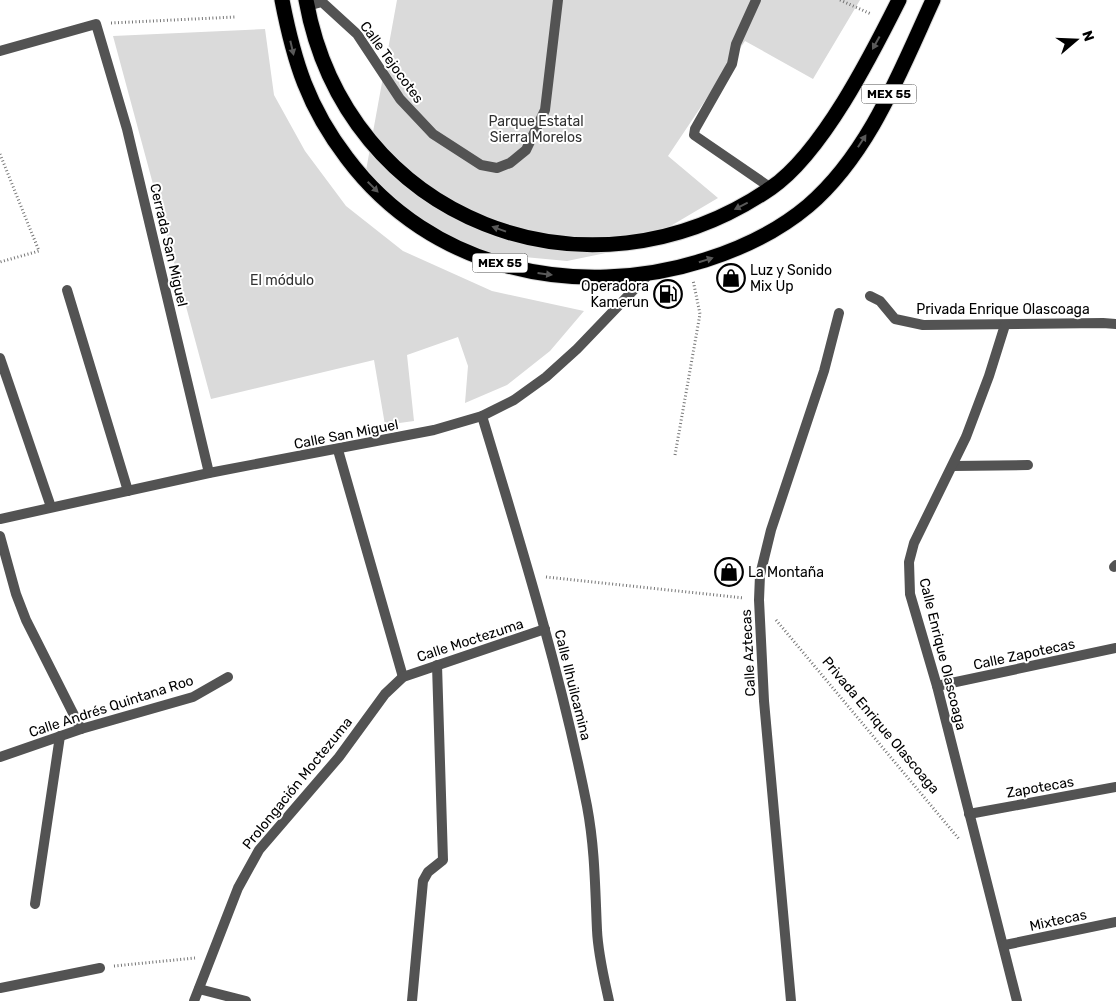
<svg xmlns="http://www.w3.org/2000/svg" width="1116" height="1001" viewBox="0 0 1116 1001" font-family="Rubik,sans-serif">
	<style>
		.green { fill: #dadada }
		.lines { fill: none; stroke-linecap: round; stroke-linejoin: round }
		.highway-casing { stroke: #dbdbdb; stroke-width: 17 }
		.path { stroke: #757575; stroke-width: 3; stroke-dasharray: 1 2.5; stroke-linecap: butt }
		.lane { stroke: #535353; stroke-width: 10 }
		.street { stroke: #535353; stroke-width: 10 }
		.highway { stroke: #000; stroke-width: 15 }
		.oneway { fill: #595959 }
		.labels { text-anchor: middle; stroke-width: 4; stroke-linejoin: round; paint-order: stroke }
		.shield { fill: #fff; stroke: #4c4c4c; stroke-width: 1 }
		.shield-label { font-size: 12px; font-weight: bold; fill: #000 }
		.street-label { font-size: 14px; fill: #000; stroke: #fff }
		.park-label { font-size: 14px; fill: #313131; stroke: #fff }
		.poi-label { font-size: 14px; fill: #000; stroke: #fff; text-anchor: start }
	</style>
	<rect width="100%" height="100%" fill="#fff"/>
	<g class="green">
		<polygon points="397,0 860,0 813,79 745,41 668,156 718,198 635,247 567,261 493,254 424,231 363,187"/>
		<polygon points="265,29 274,95 305,151 346,206 403,251 492,291 584,311 550,351 507,385 465,403 468,366 458,337 407,355 414,421 385,425 374,360 211,399 113,36"/>
	</g>
	<g class="lines">
		<defs>
			<g id="highway">
				<path d="M282,0c12,62 26,107 65,158 84,112 229,143 358,102 38,-12 72,-28 103,-54 61,-52 92,-134 125,-206"/>
				<path d="M306,0c40,221 282,314 465,188 51,-35 100,-132 128,-188"/>
			</g>
		</defs>
		<use href="#highway" class="highway-casing"/>
		<g class="path">
			<polyline points="840,0 871,14"/>
			<polyline points="111,23 235,17"/>
			<polyline points="0,154 39,251 0,262"/>
			<polyline points="675,455 700,314 693,280"/>
			<polyline points="546,577 744,598"/>
			<polyline points="776,620 959,839"/>
			<polyline points="114,966 195,958"/>
		</g>
		<g class="lane">
			<polyline points="67,290 128,491"/>
			<polyline points="953,466 1028,465"/>
			<polyline points="1114,567 1116,565"/>
		</g>
		<g class="street">
			<polyline points="756,0 736,44 732,64 695,129 694,135 771,188"/>
			<polyline points="307,6 322,2 357,34 400,99 433,134 481,165 497,168 510,163 526,150 545,110 558,0"/>
			<polyline points="0,51 96,24 127,129 209,473"/>
			<polyline points="870,296 880,301 895,319 923,325 1103,323 1116,324"/>
			<polyline points="1005,325 989,376 966,437 914,543 909,562 910,594 937,686 1017,1001"/>
			<polyline points="0,358 51,507"/>
			<path d="M482,416c39,129 79,258 105,390 8,43 8,81 10,124 1,24 7,48 12,71"/>
			<polyline points="338,450 403,677"/>
			<polyline points="0,519 209,473 434,430 482,416 514,400 546,377 577,349 648,275"/>
			<polyline points="0,536 16,594 26,620 81,729"/>
			<polyline points="937,686 1116,648"/>
			<polyline points="0,757 81,729 193,697 228,677"/>
			<polyline points="969,814 1116,787"/>
			<polyline points="35,904 60,736"/>
			<polyline points="1005,945 1116,922"/>
			<polyline points="0,988 100,968"/>
			<polyline points="199,989 246,1001"/>
			<polyline points="194,1001 238,888 259,850 339,757 385,694 403,677 545,629"/>
			<polyline points="412,1001 423,881 428,872 443,860 437,665"/>
			<polyline points="791,1001 764,701 759,600 760,575 771,530 824,371 839,313"/>
		</g>
		<use href="#highway" class="highway"/>
	</g>
	<defs><path id="oneway-solid" d="M-6-.8H1V-3.2L6.5 0L1 3.2V.8H-6Z" transform="scale(1.25)"/></defs>
	<g class="oneway">
		<use href="#oneway-solid" transform="translate(876 43) rotate(119)"/>
		<use href="#oneway-solid" transform="translate(292 48) rotate(77)"/>
		<use href="#oneway-solid" transform="translate(862 141) rotate(-57)"/>
		<use href="#oneway-solid" transform="translate(373 187) rotate(45)"/>
		<use href="#oneway-solid" transform="translate(741 206) rotate(153)"/>
		<use href="#oneway-solid" transform="translate(499 229) rotate(-160)"/>
		<use href="#oneway-solid" transform="translate(706 260) rotate(-18)"/>
		<use href="#oneway-solid" transform="translate(545 274) rotate(7)"/>
	</g>
	<defs>
		<symbol id="shop-ring" viewBox="-11 -11 22 22"><circle r="9.5" fill="#fff" stroke="#000" stroke-width="1.5"/><path d="M-5-2.5h2.3a2.7 3.5 0 0 1 5.4 0H5L5.5 6h-11ZM-1.5-2.5h3a1.5 2.3 0 0 0-3 0Z" fill="#000"/></symbol>
		<symbol id="fuel-ring" viewBox="-11 -11 22 22"><circle r="9.5" fill="#fff" stroke="#000" stroke-width="1.5"/><path d="M-5.5-6h7V0h2V4h1.3V-2.5L3-4.5l.8-.8L6-3V5H2.5V1h-1V6h-7ZM-4.2-4.7v3.2H.2V-4.7Z" fill="#000"/></symbol>
	</defs>
	<g fill-rule="evenodd">
		<use href="#shop-ring" x="715" y="262" width="32" height="32"/>
		<use href="#fuel-ring" x="652" y="278" width="32" height="32"/>
		<use href="#shop-ring" x="713" y="556" width="32" height="32"/>
	</g>
	<g class="labels">
		<g class="shield">
			<rect x="861.5" y="84.5" width="55" height="19" rx="4"/>
			<rect x="472.5" y="253.5" width="55" height="19" rx="4"/>
		</g>
		<g class="shield-label">
			<text x="889" y="98">MEX 55</text>
			<text x="500" y="267">MEX 55</text>
		</g>
		<g class="street-label">
			<text transform="translate(392 62) rotate(54)" y="5">Calle Tejocotes</text>
			<text transform="translate(169 245) rotate(77)" y="5">Cerrada San Miguel</text>
			<text x="1003" y="314">Privada Enrique Olascoaga</text>
			<text transform="translate(346 434) rotate(-11)" y="5">Calle San Miguel</text>
			<text transform="translate(470 640) rotate(-18)" y="5">Calle Moctezuma</text>
			<text transform="translate(748 653) rotate(-93)" y="5">Calle Aztecas</text>
			<text transform="translate(943 654) rotate(76)" y="5">Calle Enrique Olascoaga</text>
			<text transform="translate(1024 654) rotate(-12)" y="5">Calle Zapotecas</text>
			<text transform="translate(573 685) rotate(76)" y="5">Calle Ilhuilcamina</text>
			<text transform="translate(111 706) rotate(-18)" y="5">Calle Andrés Quintana Roo</text>
			<text transform="translate(881 725) rotate(50)" y="5">Privada Enrique Olascoaga</text>
			<text transform="translate(297 783) rotate(-51)" y="5">Prolongación Moctezuma</text>
			<text transform="translate(1040 787) rotate(-10)" y="5">Zapotecas</text>
			<text transform="translate(1058 920) rotate(-12)" y="5">Mixtecas</text>
		</g>
		<g class="park-label">
			<text x="536" y="126">Parque Estatal<tspan x="536" dy="16">Sierra Morelos</tspan></text>
			<text x="282" y="285">El módulo</text>
		</g>
		<g class="poi-label">
			<text x="750" y="275">Luz y Sonido<tspan x="750" dy="16">Mix Up</tspan></text>
			<text x="649" y="291" text-anchor="end">Operadora<tspan x="649" dy="16">Kamerun</tspan></text>
			<text x="748" y="577">La Montaña</text>
		</g>
	</g>
	<g transform="translate(1076 40) rotate(71)" stroke="#ffffff" stroke-width="4" paint-order="stroke">
	<path d="M0-4L9 19L0 12L-9 19Z" fill="#000000"/>
	<text y="-8" font-size="14" font-weight="bold" text-anchor="middle" fill="#000000">N</text>
	</g>
</svg>
